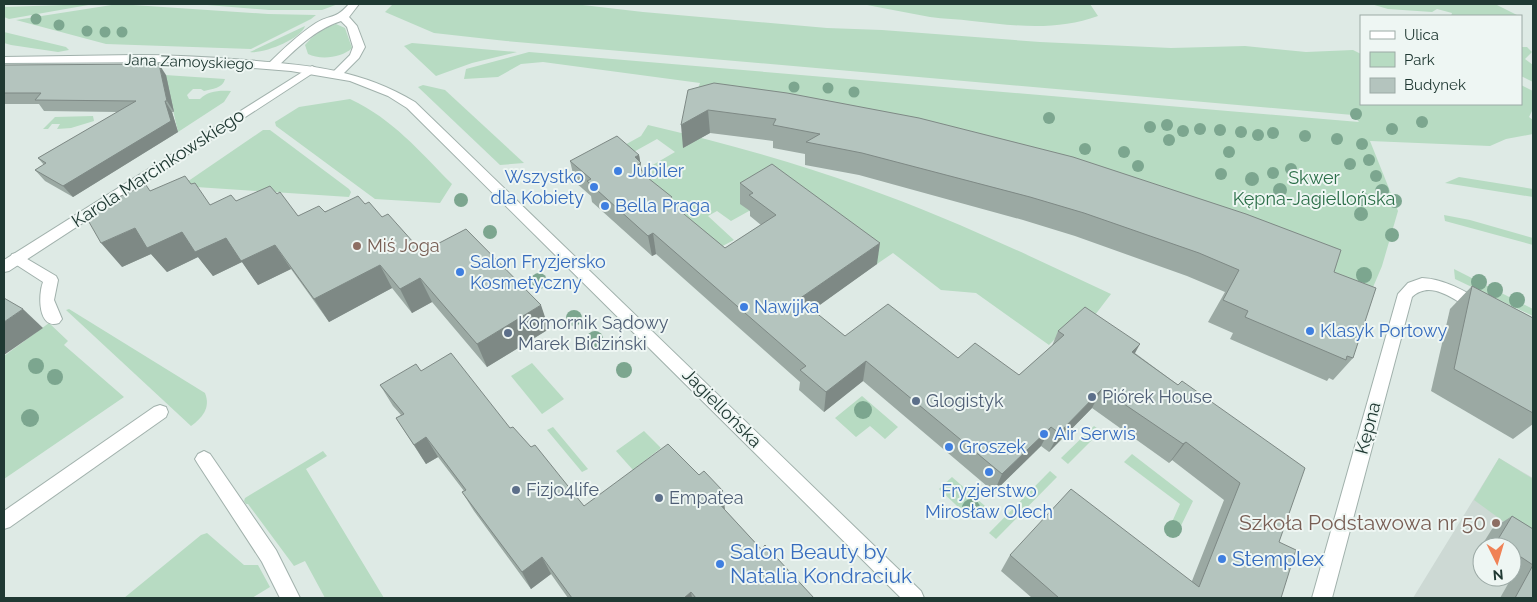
<svg xmlns="http://www.w3.org/2000/svg" width="1537" height="602" viewBox="0 0 1537 602" font-family="Raleway,sans-serif">
	<style>
		.built { fill: #cdd9d4; fill-rule: evenodd }
		.green { fill: #b7dbc2 }
		.lines { fill: none; stroke-linecap: round; stroke-linejoin: round }
		.service-casing { stroke: #a1b1ac; stroke-width: 2 }
		.minor-casing { stroke: #a1b1ac; stroke-width: 2 }
		.tertiary-casing { stroke: #a1b1ac; stroke-width: 2 }
		.service { fill: #fff; fill-rule: evenodd }
		.minor { fill: #fff; fill-rule: evenodd }
		.tertiary { fill: #fff; fill-rule: evenodd }
		.tree { fill: #7ca68f }
		.wall { fill: #9ba9a3 }
		.shaded-wall { fill: #7e8985 }
		.building { fill: #b4c4be; stroke: #7e8985 }
		.shop-dot { fill: #3f7fe0; stroke: #eef6f3; stroke-width: 2 }
		.education-dot { fill: #8d6e63; stroke: #eef6f3; stroke-width: 2 }
		.service-dot { fill: #5c6f8a; stroke: #eef6f3; stroke-width: 2 }
		.labels { text-anchor: middle; stroke-width: 4; stroke-linejoin: round; paint-order: stroke }
		.far-street-label { font-size: 15px; fill: #203933; stroke: #eef6f3 }
		.street-label { font-size: 18px; fill: #203933; stroke: #eef6f3 }
		.shop-label { font-size: 18px; fill: #366cbe; stroke: #eef6f3; text-anchor: start }
		.park-label { font-size: 18px; fill: #2b6f48; stroke: #eef6f3 }
		.education-label { font-size: 18px; fill: #785e54; stroke: #eef6f3; text-anchor: start }
		.service-label { font-size: 18px; fill: #4e5e75; stroke: #eef6f3; text-anchor: start }
		.near-education-label { font-size: 21px; fill: #785e54; stroke: #eef6f3; text-anchor: end }
		.near-shop-label { font-size: 21px; fill: #366cbe; stroke: #eef6f3; text-anchor: start }
	</style>
	<rect width="100%" height="100%" fill="#deeae5"/>
	<path class="built" d="M1499,458l34,20v120h-120zM1482,547h30v30h-30z"/>
	<g class="green">
		<polygon points="94,4 9,19 4,17 4,7"/>
		<polygon points="118,4 268,14 316,15 311,19 251,49 106,44 16,20"/>
		<polygon points="195,4 338,4 322,10 269,10"/>
		<polygon points="393,4 574,4 643,12 827,28 882,30 1040,42 1171,48 1245,46 1306,52 1353,50 1361,54 1361,104 1521,104 1521,85 1533,91 1533,109 1529,117 1533,120 1533,134 1506,139 1490,146 1370,141 1398,211 1382,266 1368,299 693,103 700,83 543,62 521,64 498,77 464,79 466,69 529,52 1359,122 1353,115 506,41 434,33 385,12"/>
		<path d="M862,4h228l8,12c-41,15 -83,10 -126,5 -14,-2 -28,-2 -42,-4 -23,-4 -46,-9 -68,-13z"/>
		<polygon points="1371,4 1495,4 1519,16 1451,16 1452,13 1437,9 1432,12 1388,9"/>
		<path d="M336,24l9,4 7,20c-10,10 -32,12 -44,6l-3,-9c7,-9 20,-18 31,-21z"/>
		<path d="M305,26c-4,13 -42,28 -55,26z"/>
		<polygon points="4,32 66,47 69,50 58,52 11,45 4,43"/>
		<polygon points="412,43 517,52 472,63 436,76 404,46"/>
		<polygon points="1521,47 1527,47 1532,52 1525,59 1533,65 1533,82 1521,76"/>
		<path d="M165,75l60,4c-2,9 -13,10 -21,12l-3,-2h-8l-6,6 2,4h11c8,-8 19,-9 31,-8l-7,11 -46,30z"/>
		<polygon points="423,85 445,90 524,163 500,165 418,87"/>
		<path d="M350,99c44,21 68,51 102,85l-12,19 -65,-4 -99,-73 -1,-4 24,-15z"/>
		<polygon points="93,116 94,121 71,128 57,129 60,124 52,124 48,129 43,129 55,117"/>
		<path d="M648,125c73,17 145,37 215,62 85,30 167,69 248,107l-29,38 -25,5 -8,8 -73,-52 -35,-3 -48,-37 -16,11 -128,-53 -18,10 -14,-10 -9,5 26,24 -17,9 -78,-76 36,-21 -18,-13 -36,20 -9,-7 29,-16z"/>
		<polygon points="263,130 270,130 349,189 351,192 349,197 181,186"/>
		<polygon points="1459,177 1533,189 1533,197 1445,183"/>
		<polygon points="1444,215 1470,220 1533,238 1533,245 1445,221"/>
		<polygon points="1454,269 1533,309 1533,316 1455,279"/>
		<path d="M69,309l136,84c6,15 -3,25 -14,33l-125,-116z"/>
		<polygon points="49,323 68,341 64,345 124,397 4,479 4,356"/>
		<polygon points="532,363 564,399 542,414 511,376"/>
		<polygon points="862,396 898,427 885,439 870,426 856,437 835,418"/>
		<polygon points="1094,426 1101,431 1068,464 1061,458"/>
		<polygon points="553,427 588,469 582,472 547,430"/>
		<polygon points="644,431 661,448 633,470 616,451"/>
		<polygon points="323,451 327,456 306,469 384,598 325,598 305,561 294,566 248,504 246,504 244,501 245,498"/>
		<polygon points="1132,454 1193,501 1176,536 1168,531 1180,504 1124,462"/>
		<polygon points="1499,458 1533,479 1533,543 1474,500"/>
		<polygon points="1050,471 1057,477 996,539 989,533"/>
		<polygon points="952,477 985,506 971,519 939,489"/>
		<polygon points="207,533 244,565 258,565 270,587 252,598 124,598 201,535"/>
	</g>
	<g class="lines">
		<defs>
			<g id="service">
				<path d="M349,4h10l-10,13 8,9 8,21 -6,11 -17,17h-8l-2,-2 18,-18 3,-8 -6,-20 -6,-6c-27,9 -45,28 -65,47h-8l-2,-2 2,-2c15,-15 30,-29 48,-41 15,-9 19,-3 33,-19z"/>
				<path d="M17,253l39,23 2,4 -4,20 8,19 -3,4c-21,7 -21,-28 -16,-41l-31,-20 -2,-4 2,-4z"/>
			</g>
			<g id="minor">
				<polygon points="312,66 318,69 316,71 9,271 4,272 4,260"/>
				<path d="M1422,278c23,1 42,13 62,24l3,4 -3,4 -5,2c-21,-7 -46,-35 -67,-15l-80,301h-20l86,-304 10,-11z"/>
				<polygon points="160,405 166,407 168,412 166,417 10,527 4,529 4,511 154,407"/>
				<polygon points="204,451 210,454 276,550 300,598 280,598 262,562 198,464 195,459 198,454"/>
			</g>
			<path id="tertiary" d="M135,55c38,0 74,2 111,5 62,5 115,9 169,42l506,489 3,7h-23l-494,-490 -19,-12 -38,-15 -59,-10 -112,-9 -175,1v-6z"/>
		</defs>
		<use href="#service" class="service-casing"/>
		<use href="#minor" class="minor-casing"/>
		<use href="#tertiary" class="tertiary-casing"/>
		<use href="#service" class="service"/>
		<use href="#minor" class="minor"/>
		<use href="#tertiary" class="tertiary"/>
	</g>
	<g class="tree">
		<circle cx="36" cy="19" r="5.5"/>
		<circle cx="59" cy="25" r="5.5"/>
		<circle cx="87" cy="31" r="5.5"/>
		<circle cx="105" cy="32" r="5.5"/>
		<circle cx="122" cy="32" r="5.5"/>
		<circle cx="794" cy="87" r="5.5"/>
		<circle cx="828" cy="88" r="5.5"/>
		<circle cx="854" cy="92" r="5.5"/>
		<circle cx="1356" cy="114" r="6"/>
		<circle cx="1049" cy="118" r="6"/>
		<circle cx="1422" cy="122" r="6"/>
		<circle cx="1167" cy="125" r="6"/>
		<circle cx="1150" cy="127" r="6"/>
		<circle cx="1200" cy="129" r="6"/>
		<circle cx="1392" cy="129" r="6"/>
		<circle cx="1220" cy="130" r="6"/>
		<circle cx="1183" cy="131" r="6"/>
		<circle cx="1241" cy="132" r="6"/>
		<circle cx="1273" cy="133" r="6"/>
		<circle cx="1258" cy="135" r="6"/>
		<circle cx="1305" cy="136" r="6"/>
		<circle cx="1337" cy="139" r="6"/>
		<circle cx="1169" cy="140" r="6"/>
		<circle cx="1362" cy="144" r="6"/>
		<circle cx="1085" cy="149" r="6"/>
		<circle cx="1124" cy="152" r="6"/>
		<circle cx="1229" cy="152" r="6"/>
		<circle cx="1369" cy="160" r="6"/>
		<circle cx="1350" cy="164" r="6"/>
		<circle cx="1138" cy="166" r="6"/>
		<circle cx="1291" cy="169" r="6"/>
		<circle cx="1273" cy="173" r="6"/>
		<circle cx="1221" cy="174" r="6"/>
		<circle cx="1376" cy="176" r="6"/>
		<circle cx="1252" cy="179" r="7"/>
		<circle cx="1280" cy="190" r="7"/>
		<circle cx="1382" cy="191" r="7"/>
		<circle cx="1362" cy="199" r="7"/>
		<circle cx="461" cy="200" r="7"/>
		<circle cx="1395" cy="201" r="7"/>
		<circle cx="1314" cy="202" r="7"/>
		<circle cx="1361" cy="214" r="7"/>
		<circle cx="490" cy="232" r="7"/>
		<circle cx="1392" cy="235" r="7"/>
		<circle cx="1364" cy="275" r="8"/>
		<circle cx="539" cy="281" r="8"/>
		<circle cx="1479" cy="282" r="8"/>
		<circle cx="1495" cy="290" r="8"/>
		<circle cx="1517" cy="300" r="8"/>
		<circle cx="574" cy="318" r="8"/>
		<circle cx="595" cy="339" r="8"/>
		<circle cx="36" cy="366" r="8"/>
		<circle cx="624" cy="370" r="8"/>
		<circle cx="55" cy="377" r="8"/>
		<circle cx="863" cy="410" r="9"/>
		<circle cx="30" cy="418" r="9"/>
		<circle cx="971" cy="508" r="9"/>
		<circle cx="1173" cy="529" r="9"/>
	</g>
	<g class="wall">
		<polygon points="4,65 166,75 174,112 172,112 178,132 73,197 45,181 35,170 44,165 38,158 118,112 44,111 39,104 4,104"/>
		<polygon points="688,90 1334,272 1353,358 1333,380 1329,378 1327,381 1230,339 1233,333 1208,322 1225,292 1187,276 1075,236 1023,220 859,175 805,165 805,154 773,148 773,141 710,133 683,148"/>
		<polygon points="639,155 642,171 645,173 645,176 673,206 725,248 761,225 750,216 750,211 740,204 740,183 877,264 812,310 845,336 958,358 1019,375 1052,346 1058,331 1135,353 1178,385 1279,542 1281,598 1032,598 1001,571 1010,555 1192,581 1224,500 1172,460 1169,463 1092,408 1049,452 1041,446 994,492 863,381 824,412 799,390 800,382 656,254 652,256 592,202 591,196 575,182 570,161"/>
		<polygon points="191,184 210,205 277,194 298,216 365,204 382,217 422,252 549,329 487,367 432,302 412,313 392,288 329,322 291,269 258,285 242,262 213,276 198,257 167,272 151,254 122,267 150,191"/>
		<polygon points="1472,286 1533,318 1533,424 1513,439 1431,391 1450,309"/>
		<polygon points="421,371 510,428 531,447 584,506 725,510 761,549 814,598 568,598 551,574 531,589 474,511 462,492 464,491 438,457 426,464 396,418 401,415 393,406 380,385"/>
		<polygon points="1512,516 1533,529 1533,598 1500,598 1512,577 1512,547 1482,547 1482,557 1477,553 1492,529"/>
	</g>
	<g class="shaded-wall">
		<polygon points="159,64 166,75 174,112 167,101"/>
		<polygon points="165,101 172,112 178,132 73,197 63,186"/>
		<polygon points="708,110 710,133 683,148 681,125"/>
		<polygon points="639,155 644,184 639,187 635,157"/>
		<polygon points="672,197 675,218 667,200"/>
		<polygon points="135,228 182,232 275,245 291,269 258,285 242,262 213,276 198,257 167,272 151,254 122,267 101,243"/>
		<polygon points="653,233 656,254 652,256 648,236"/>
		<polygon points="880,243 877,264 799,320 799,299"/>
		<polygon points="380,265 392,288 329,322 314,299"/>
		<polygon points="420,278 432,302 412,313 400,289"/>
		<polygon points="541,305 549,329 487,367 477,344"/>
		<polygon points="23,309 43,328 4,355 4,322"/>
		<polygon points="1140,344 1129,364 1132,352"/>
		<polygon points="866,361 863,381 824,412 826,392"/>
		<polygon points="1102,389 1092,408 1049,452 1059,433"/>
		<polygon points="1051,427 1041,446 994,492 1002,474"/>
		<polygon points="426,437 438,457 426,464 414,445"/>
		<polygon points="1186,442 1172,460 1169,463 1183,444"/>
		<polygon points="723,491 725,510 714,498"/>
		<polygon points="542,557 551,574 531,589 522,572"/>
		<polygon points="691,592 692,598 684,598"/>
	</g>
	<g class="building">
		<polygon points="159,64 167,101 165,101 171,121 63,186 35,170 46,163 38,158 136,101 35,100 41,93 4,93 4,65"/>
		<polygon points="714,83 787,93 919,118 1073,157 1246,214 1341,250 1334,272 1376,288 1353,358 1347,356 1346,360 1245,317 1248,311 1223,300 1239,270 1199,253 1084,213 1030,197 862,153 806,142 820,134 773,125 776,119 708,110 681,125 688,90"/>
		<polygon points="617,136 639,155 635,157 641,163 636,166 645,173 643,174 672,197 667,200 725,248 776,215 749,195 753,193 740,183 772,164 880,243 799,299 845,336 888,304 958,358 975,343 1019,375 1064,335 1058,331 1085,307 1140,344 1132,352 1178,385 1182,381 1305,468 1279,542 1296,550 1281,598 1059,598 1010,555 1071,489 1199,587 1240,483 1186,442 1183,444 1102,389 1059,433 1051,427 1002,474 866,361 826,392 800,370 806,366 653,233 648,236 587,181 591,179 570,161"/>
		<polygon points="185,176 191,184 195,183 210,205 231,195 236,201 270,186 277,194 280,192 298,216 319,206 325,212 358,196 365,204 369,202 382,217 388,214 422,252 466,229 541,305 477,344 420,278 400,289 380,265 314,299 275,245 241,261 226,238 195,252 182,232 147,248 135,228 101,243 85,215 116,202 114,199 146,185 150,191"/>
		<polygon points="1472,286 1533,318 1533,413 1454,369"/>
		<polygon points="4,298 23,309 4,322"/>
		<polygon points="451,353 510,428 513,427 531,447 535,445 584,506 668,444 699,475 704,471 723,491 714,498 761,549 765,545 814,598 696,598 691,592 684,598 572,598 542,557 522,572 462,492 466,490 426,437 414,445 396,418 404,414 380,385 416,364 421,371"/>
		<polygon points="1512,516 1533,529 1533,598 1515,598 1533,565 1512,551 1512,547 1506,547 1497,541"/>
	</g>
	<g class="shop-dot">
		<circle cx="618" cy="171" r="5"/>
		<circle cx="594" cy="187" r="5"/>
		<circle cx="605" cy="206" r="5"/>
		<circle cx="460" cy="272" r="5"/>
		<circle cx="744" cy="307" r="5"/>
		<circle cx="1310" cy="331" r="5"/>
		<circle cx="1044" cy="434" r="5"/>
		<circle cx="949" cy="447" r="5"/>
		<circle cx="989" cy="472" r="5"/>
		<circle cx="1222" cy="559" r="5"/>
		<circle cx="720" cy="564" r="5"/>
	</g>
	<g class="education-dot">
		<circle cx="357" cy="246" r="5"/>
		<circle cx="1496" cy="523" r="5"/>
	</g>
	<g class="service-dot">
		<circle cx="508" cy="333" r="5"/>
		<circle cx="1092" cy="397" r="5"/>
		<circle cx="916" cy="401" r="5"/>
		<circle cx="516" cy="490" r="5"/>
		<circle cx="659" cy="498" r="5"/>
	</g>
	<g class="labels">
		<g class="far-street-label">
			<text transform="translate(189 62) rotate(2)" y="5">Jana Zamoyskiego</text>
		</g>
		<g class="street-label">
			<text transform="translate(158 168) rotate(-33)" y="6">Karola Marcinkowskiego</text>
			<text transform="translate(722 408) rotate(45)" y="6">Jagiellońska</text>
			<text transform="translate(1368 428) rotate(-75)" y="6">Kępna</text>
		</g>
		<g class="shop-label">
			<text x="628" y="177">Jubiler</text>
			<text x="584" y="183" text-anchor="end">Wszystko<tspan x="584" dy="21">dla Kobiety</tspan></text>
			<text x="615" y="212">Bella Praga</text>
			<text x="470" y="268">Salon Fryzjersko<tspan x="470" dy="21">Kosmetyczny</tspan></text>
			<text x="754" y="313">Nawijka</text>
			<text x="1320" y="337">Klasyk Portowy</text>
			<text x="1054" y="440">Air Serwis</text>
			<text x="959" y="453">Groszek</text>
			<text x="989" y="497" text-anchor="middle">Fryzjerstwo<tspan x="989" dy="21">Mirosław Olech</tspan></text>
		</g>
		<g class="park-label">
			<text x="1314" y="184">Skwer<tspan x="1314" dy="21">Kępna-Jagiellońska</tspan></text>
		</g>
		<g class="education-label">
			<text x="367" y="252">Miś Joga</text>
		</g>
		<g class="service-label">
			<text x="518" y="329">Komornik Sądowy<tspan x="518" dy="21">Marek Bidziński</tspan></text>
			<text x="1102" y="403">Piórek House</text>
			<text x="926" y="407">Glogistyk</text>
			<text x="526" y="496">Fizjo4life</text>
			<text x="669" y="504">Empatea</text>
		</g>
		<g class="near-education-label">
			<text x="1486" y="530">Szkoła Podstawowa nr 50</text>
		</g>
		<g class="near-shop-label">
			<text x="730" y="559">Salon Beauty by<tspan x="730" dy="24">Natalia Kondraciuk</tspan></text>
			<text x="1232" y="566">Stemplex</text>
		</g>
	</g>
	<rect width="1537" height="602" fill="none" stroke="#203933" stroke-width="10"/>
	<rect x="1360" y="15" width="162" height="90" fill="#eef6f3" stroke="#9caaa6"/>
	<rect x="1370" y="31" width="25" height="8" fill="#ffffff" stroke="#9caaa6"/>
	<text x="1404" y="40" font-size="15" fill="#203933">Ulica</text>
	<rect x="1370" y="52" width="25" height="15" fill="#b7dbc2" stroke="#9caaa6"/>
	<text x="1404" y="65" font-size="15" fill="#203933">Park</text>
	<rect x="1370" y="78" width="25" height="15" fill="#b4c4be" stroke="#9caaa6"/>
	<text x="1404" y="90" font-size="15" fill="#203933">Budynek</text>
	<g transform="translate(1497 562) rotate(175)"><circle r="24" fill="#eef6f3" stroke="#9caaa6"/>
	<path d="M0-4L9 19L0 12L-9 19Z" fill="#f08256"/>
	<text y="-8" font-size="14" font-weight="bold" text-anchor="middle" fill="#203933">N</text>
	</g>
</svg>
